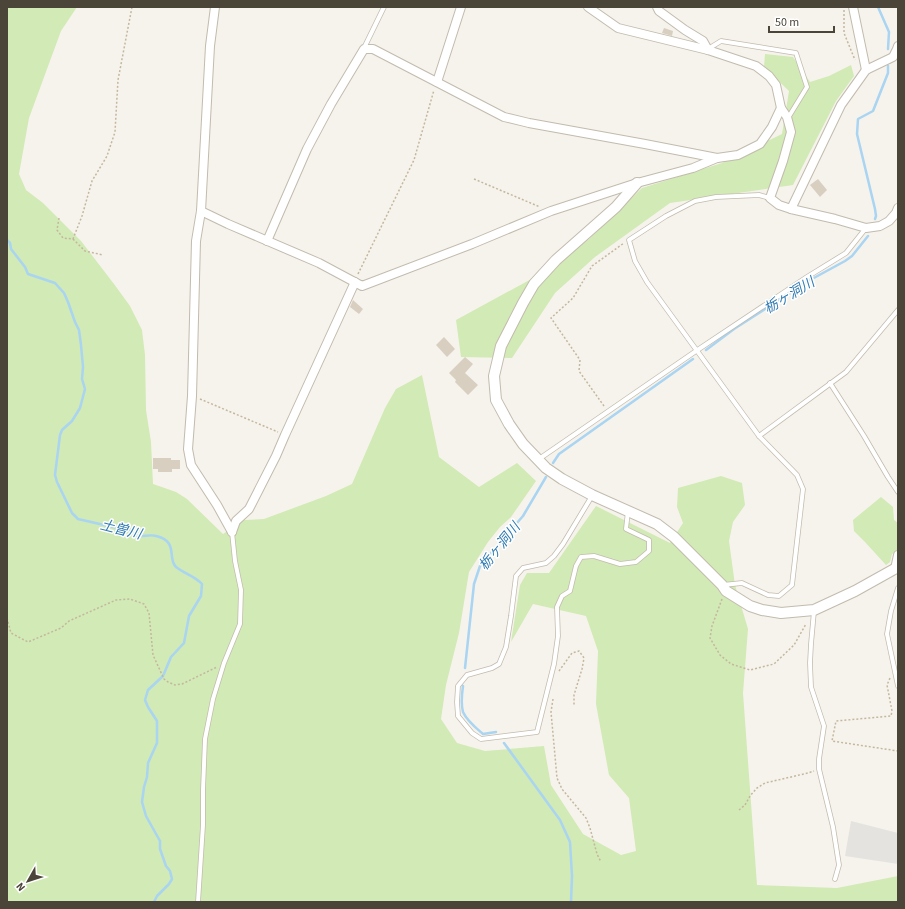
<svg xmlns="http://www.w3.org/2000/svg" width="905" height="909" viewBox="0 0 905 909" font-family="'Source Sans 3','Noto Sans JP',sans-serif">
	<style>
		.green { fill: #d2eab5 }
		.parking { fill: #e5e3e0 }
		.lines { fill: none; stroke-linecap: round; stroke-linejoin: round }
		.stream { stroke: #a9d4f2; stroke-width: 2.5 }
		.building { fill: #d8cfc1 }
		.service-casing { stroke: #c2bbae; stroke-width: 5.5 }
		.minor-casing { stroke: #c2bbae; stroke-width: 10 }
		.tertiary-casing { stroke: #c2bbae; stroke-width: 12 }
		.path { stroke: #c4b79f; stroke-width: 1.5; stroke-dasharray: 2 2; stroke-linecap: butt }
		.service { stroke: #fff; stroke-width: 4 }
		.minor { stroke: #fff; stroke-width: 8 }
		.tertiary { stroke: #fff; stroke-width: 10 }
		.labels { text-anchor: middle; stroke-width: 3; stroke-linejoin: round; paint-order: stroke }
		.water-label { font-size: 14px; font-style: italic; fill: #2e7ab2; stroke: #fff }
	</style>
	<rect width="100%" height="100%" fill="#f6f3ec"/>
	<g class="green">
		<polygon points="7,7 77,7 61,31 29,118 19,174 26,190 43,203 81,241 114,284 130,306 142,330 145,355 146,410 151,442 153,484 176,492 187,499 223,534 244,520 264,519 326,496 352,484 385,408 396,389 422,375 439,457 479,487 517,463 536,481 511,517 500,527 488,542 469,572 459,633 446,685 441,719 457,743 485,751 544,746 551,785 583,834 621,855 636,851 629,798 609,775 596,704 598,651 586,616 533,604 511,642 520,585 527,573 549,573 596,506 670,543 683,523 677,507 678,488 721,476 742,483 745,505 733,522 729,541 735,585 748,629 743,693 757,885 837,888 898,876 898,902 7,902"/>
		<polygon points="765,54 793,57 810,82 829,76 851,65 854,76 836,101 793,185 670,203 595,257 555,293 512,358 461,357 456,320 535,277 589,239 642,188 722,163 782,134 789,91 764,67"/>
		<polygon points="881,497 893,507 894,520 898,523 898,550 892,554 890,562 886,565 865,542 854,531 853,520"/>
	</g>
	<polygon class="parking" points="851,821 898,833 898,864 845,856"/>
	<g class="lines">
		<g class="stream">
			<polyline points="878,7 889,32 888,49"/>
			<polyline points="875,219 876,216 875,209 857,134 858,119 873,111 888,73 888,66"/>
			<path d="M7,240l3,3 1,6 14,18 3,7 27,9 9,10 4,9 7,20 4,8 2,15 2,22 -1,12 3,10 -5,19 -8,13 -10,9 -2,5 -5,40 2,7 15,31 6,6 48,11 3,-1 8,7c6,1 13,-2 19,0 23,5 11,23 20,31 9,7 19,9 26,17l-1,12 -12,20 -5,27 -13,14 -8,19 -15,14 -3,10 3,7 9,14v22l-9,20 -1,14 -3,10 -2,15 4,14 14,25v8l6,17 4,5 2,8 -3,5 -12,12 -3,6"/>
			<polyline points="706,350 734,329 812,279 845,261 852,256 868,236"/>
			<polyline points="553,463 559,454 693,359"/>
			<polyline points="465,668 474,584 480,566 523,516 546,477"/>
			<path d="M463,686c-1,7 -2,19 0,26 4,9 13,16 20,22l13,-2"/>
			<polyline points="504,743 560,820 570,842 572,876 571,902"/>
		</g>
	</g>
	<g class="building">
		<polygon points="664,28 673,31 672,36 662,33"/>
		<polygon points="818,179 827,190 820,197 810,185"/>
		<polygon points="353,300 363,309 359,314 350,307"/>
		<polygon points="444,337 455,349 447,357 436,345"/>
		<polygon points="465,357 473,364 465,373 478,385 468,395 455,382 456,380 449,373"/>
		<polygon points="153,458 171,458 171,460 180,460 180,469 172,469 172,472 158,472 158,469 153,469"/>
	</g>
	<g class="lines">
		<defs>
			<g id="service">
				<polyline points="364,48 384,7"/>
				<polyline points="708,49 721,41 796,53 807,87 788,118"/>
				<polyline points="830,383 864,436 888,477 898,492"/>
				<polyline points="759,436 846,372 898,310"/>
				<polyline points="539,459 696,351 807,277 846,253 866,228"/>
				<polyline points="592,496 563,544 554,556 546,563 523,568 516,576 511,616 506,647 499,664 492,668 467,675 458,686 457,702 458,716 472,733 481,739 537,732 554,664 558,636 557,607 562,596 570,591 576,566 581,557 594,556 620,564 636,562 649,551 649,540 626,529 628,511"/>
				<polyline points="723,585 742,583 768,595 779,596 792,585 803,489 797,475 759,436 647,282 635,261 629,240 666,216 695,201 716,197 759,195 770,198"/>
				<polyline points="898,588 891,611 887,634 898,686"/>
				<polyline points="814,611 811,644 810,663 811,687 824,726 819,759 819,769 833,827 839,865 835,879"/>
				<polyline points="198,902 203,825 203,790 205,739 213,699 224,663 240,624 241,590 235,561 232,532"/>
			</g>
			<g id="minor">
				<polyline points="215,7 210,46 201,211 196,241 192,396 188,449 191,465 217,505 232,532"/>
				<polyline points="588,7 618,28 708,50 756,66 769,76 776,85 781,108 787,117 791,132 783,161 770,198 779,205 791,209 835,219 866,228 880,226 889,221 896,213 898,208"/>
				<polyline points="657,7 659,11 685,30 703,41 708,50"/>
				<polyline points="853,7 866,70"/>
				<polyline points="437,82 461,7"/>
				<polyline points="791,209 841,105 866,70 893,57 897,49 898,46"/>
				<polyline points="201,211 228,224 319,263 362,286 472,244 551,211 637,183 693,168 717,158 738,155 760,144 772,127 781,108"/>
				<polyline points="267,241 307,149 331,104 364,49 373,49 504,117 529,123 645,144 717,158"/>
				<polyline points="232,532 236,521 249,509 276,456 285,435 355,282"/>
				<polyline points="895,569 898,555"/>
			</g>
			<polyline id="tertiary" points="637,183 616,207 556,260 534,284 523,303 501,346 494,376 496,400 509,424 523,444 546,468 562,479 592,495 657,524 674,537 722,585 726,591 750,606 762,610 781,613 814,610 855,591 898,567"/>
		</defs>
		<use href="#service" class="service-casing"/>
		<use href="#minor" class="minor-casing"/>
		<use href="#tertiary" class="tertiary-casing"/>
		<g class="path">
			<polyline points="844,10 844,33 855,60"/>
			<polyline points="474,179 540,207"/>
			<polyline points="59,218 57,230 63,238 73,239 82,216 92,181 107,156 115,132 118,80 132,7"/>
			<polyline points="73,239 85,251 103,255"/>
			<polyline points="358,274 414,160 434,90"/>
			<polyline points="200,399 278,432"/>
			<polyline points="604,406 579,371 580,360 551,318 573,298 592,266 624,243"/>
			<polyline points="722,599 712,626 710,638 720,655 731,664 750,670 774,664 794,645 806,624"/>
			<polyline points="7,618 11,633 28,642 61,628 69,621 116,600 130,599 144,604 149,613 153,655 164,679 168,682 175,685 182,684 217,667"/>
			<polyline points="559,671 572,653 579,651 584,658 582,669 574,695 574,705"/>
			<polyline points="890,678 887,685 892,711 891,716 836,721 832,741 898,751"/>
			<polyline points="553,699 551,712 557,778 562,789 586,818 590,828 597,854 601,862"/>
			<polyline points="739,810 745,805 750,796 757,788 765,783 808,773 814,771"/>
		</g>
		<use href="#service" class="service"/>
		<use href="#minor" class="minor"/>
		<use href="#tertiary" class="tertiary"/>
	</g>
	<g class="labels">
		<g class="water-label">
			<text transform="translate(789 295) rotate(-31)" y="5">栃ヶ洞川</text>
			<text transform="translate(121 529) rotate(14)" y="5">土曽川</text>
			<text transform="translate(499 546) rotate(-51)" y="5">栃ヶ洞川</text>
		</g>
	</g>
	<rect width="905" height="909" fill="none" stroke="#4b4439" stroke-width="16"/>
	<g transform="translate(28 881) rotate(231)" stroke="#ffffff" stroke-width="3" paint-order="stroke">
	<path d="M0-3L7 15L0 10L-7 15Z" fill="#4b4439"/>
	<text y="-6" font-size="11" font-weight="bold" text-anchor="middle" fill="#4b4439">N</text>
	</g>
	<path d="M769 26v6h65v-6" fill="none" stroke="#4b4439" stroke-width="2"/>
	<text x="775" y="26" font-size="12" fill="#4b4439" stroke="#ffffff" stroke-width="3" paint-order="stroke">50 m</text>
</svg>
